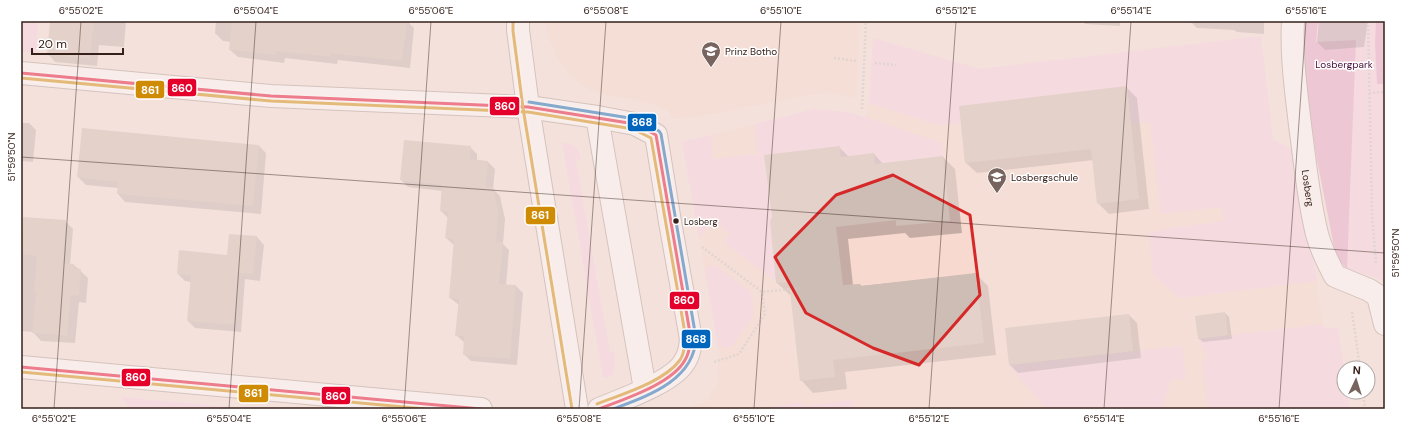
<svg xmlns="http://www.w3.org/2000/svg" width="1406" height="430" viewBox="0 0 1406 430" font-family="'DM Sans',sans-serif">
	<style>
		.built { fill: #f7d9cf }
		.green { fill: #f7d2e3 }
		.forest { fill: #e5a9ca }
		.shadow { fill: #0003 }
		.building { fill: #cebdb4 }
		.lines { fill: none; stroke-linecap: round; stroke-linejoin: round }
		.minor-casing { stroke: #ae9c97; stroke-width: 24 }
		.path { stroke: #ccc4c1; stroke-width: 2.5; stroke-dasharray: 2 2; stroke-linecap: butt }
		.minor { stroke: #fdfafa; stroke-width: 22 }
		.bus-1-casing { stroke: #fff; stroke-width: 6 }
		.bus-2-casing { stroke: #fff; stroke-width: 6 }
		.bus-3-casing { stroke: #fff; stroke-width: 6 }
		.bus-1 { stroke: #e4002b; stroke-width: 3 }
		.bus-2 { stroke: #d08b05; stroke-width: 3 }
		.bus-3 { stroke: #0065bd; stroke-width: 3 }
		.marked { fill: none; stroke: #d62828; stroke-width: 3; stroke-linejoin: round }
		.ticks { fill: none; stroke: #36211a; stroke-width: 1; stroke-opacity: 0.45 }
		.bus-dot { fill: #36211a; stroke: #fff; stroke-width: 1.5 }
		.labels { text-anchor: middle; stroke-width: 3; stroke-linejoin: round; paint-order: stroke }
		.bus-label { font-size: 9px; fill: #36211a; stroke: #fff; text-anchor: start }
		.poi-label { font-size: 10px; fill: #36211a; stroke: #fff; text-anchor: start }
		.park-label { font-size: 10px; fill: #4a103c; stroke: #fff }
		.street-label { font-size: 10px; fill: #36211a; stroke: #fff }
		.line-badge { stroke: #fff; stroke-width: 1.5 }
		.badge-label { font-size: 11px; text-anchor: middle; font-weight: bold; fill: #fff }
		.neatline { fill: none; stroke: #36211a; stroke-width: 1.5 }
		.ticks-label { font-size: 10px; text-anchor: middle; fill: #36211a }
	</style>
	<rect width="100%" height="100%" fill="#f4e1dc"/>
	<g class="built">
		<polygon points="546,21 860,21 857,98 825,92 699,117 673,119 669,112 655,105 630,99 608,96 588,89 570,76 557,59 549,40"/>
		<polygon points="1261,36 1273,140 1296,151 1324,329 1338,327 1344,368 1344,392 1347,392 1350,409 684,409 706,401 717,384 719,361 719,351 682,142 814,109 846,112 866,117 869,103 873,38 980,69"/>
	</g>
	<g class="green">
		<polygon points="21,21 38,21 36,53 21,52"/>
		<polygon points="1299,21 1385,21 1385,283 1377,278 1347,269 1330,222 1317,160 1299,44"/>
		<polygon points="1261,36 1273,140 1296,151 1317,281 1180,298 1153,275 1149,232 1162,231 1162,229 1224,221 1222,207 1161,214 1150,122 1131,124 961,123 938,125 869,103 873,38 980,69"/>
		<path d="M814,109l32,3 20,5 76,26 1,13 -68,8 -1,-11 -33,4 -77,-2 8,62c-3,5 -2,9 1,13l5,53 -54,-41 6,-8 -17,-13 -14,17 -17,-96 29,-7 2,24 45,-5 -3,-30z"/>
		<path d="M562,143c12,-1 17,5 19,17l-5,1 34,191h4c1,9 2,17 -2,24l-9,2z"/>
		<polygon points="715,265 751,292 754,314 731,348 726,346 718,347 705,271 707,267"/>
		<polygon points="1323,324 1324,329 1338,327 1344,368 1344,392 1347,392 1350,409 1208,409 1202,359 1208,359 1198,339"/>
		<polygon points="1182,346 1186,379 1171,380 1162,409 1139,409 1139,408 1127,409 1046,409 1009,365"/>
		<polygon points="121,397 252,409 131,409"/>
		<polygon points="853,400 854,409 754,409 802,402 803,406"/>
	</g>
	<g class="forest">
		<polygon points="1299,21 1318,21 1316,42 1356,40 1347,269 1336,257 1317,160 1299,44"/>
		<polygon points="1376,21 1385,21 1385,84 1377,84 1375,44"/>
	</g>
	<g class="shadow">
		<polygon points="51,21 126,21 124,47 99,45 97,66 55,62 48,54"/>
		<polygon points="216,21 407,21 414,28 410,68 338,60 337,64 285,58 284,63 238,57 230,50 231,42 223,41 215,33"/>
		<polygon points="1083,21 1120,21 1120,26 1085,24"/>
		<polygon points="1176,21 1264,21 1264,34 1237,32 1234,30 1197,28 1192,23"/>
		<polygon points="1319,21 1368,21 1364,47 1325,50 1317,42"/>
		<polygon points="1126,87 1137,98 1149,209 1109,214 1098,203 1094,160 977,173 966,163"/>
		<polygon points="21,123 29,123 36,130 33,162 21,161"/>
		<polygon points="259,146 266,153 261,214 125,202 118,194 118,188 86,185 78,177"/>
		<polygon points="470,147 477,154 477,160 488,162 495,169 493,189 500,196 505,219 503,244 509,250 506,286 516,286 523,293 517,365 471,361 464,354 465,343 456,335 459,305 450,298 454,245 446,238 448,218 441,211 443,191 408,187 401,180"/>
		<polygon points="839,147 849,157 874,154 883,164 943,157 955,169 962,233 910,238 905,233 848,239 853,285 860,285 862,286 976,274 988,286 996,355 845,372 847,389 813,393 801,380 791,295 790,295 777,283"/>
		<polygon points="24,218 65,221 73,229 70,265 74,265 88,278 86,303 79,302 75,343 41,341 33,332 21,331 21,255"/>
		<polygon points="257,237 264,245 260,281 245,279 241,332 195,328 188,321 191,282 185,281 178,274 228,256"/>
		<polygon points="1225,313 1229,317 1232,339 1203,342 1198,338"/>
		<polygon points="1129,315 1137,323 1141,358 1018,373 1010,365 1006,329"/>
	</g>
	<g class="building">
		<polygon points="50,21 94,21 90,59 47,55"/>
		<polygon points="232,21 407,21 402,61 330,53 330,57 277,51 276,55 229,50"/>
		<polygon points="1127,86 1139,199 1097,204 1091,149 965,163 959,106"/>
		<polygon points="82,128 259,145 253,206 117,194 118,182 77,177"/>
		<polygon points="404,140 471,146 470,159 488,161 486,187 493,187 498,212 496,242 503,242 499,284 516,285 510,359 463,355 464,336 455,336 459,299 449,298 454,239 445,238 448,212 440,211 442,185 400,180"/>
		<polygon points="840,146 841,157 874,153 875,164 943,156 950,221 896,226 896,220 836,227 843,285 860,284 861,286 976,273 984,343 833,360 835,377 800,381 789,282 776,283 770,221 772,217 764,155"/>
		<polygon points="23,217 66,220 63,263 74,264 74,268 81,269 79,296 71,295 67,336 32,333 36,292 34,292 37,256 21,254"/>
		<polygon points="229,234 257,236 253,274 238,273 234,325 187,321 191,275 177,274 179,250 227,255"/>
		<polygon points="1225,312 1228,335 1198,339 1195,316"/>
		<polygon points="1129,314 1133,351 1009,365 1005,328"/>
	</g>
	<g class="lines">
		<defs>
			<g id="minor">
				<polyline points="518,21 518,30 528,107 577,409"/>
				<path id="s1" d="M1293,21c-2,35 3,69 7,104 5,36 8,73 17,109 4,15 11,29 18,42l34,14 9,6 7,28"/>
				<path d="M21,73l250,23 257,11 69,10 38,7 21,11 14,87 21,117c-1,9 -2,17 -8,25 -13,19 -62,36 -84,45"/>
				<polyline points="597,117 645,389"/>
				<polyline points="21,367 481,409"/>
			</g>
		</defs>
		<use href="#minor" class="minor-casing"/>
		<g class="path">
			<polyline points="1368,21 1372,213 1376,264"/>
			<polyline points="834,58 856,61"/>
			<polyline points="875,63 896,65"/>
			<polyline points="1369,93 1385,92"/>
			<polyline points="862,109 866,21"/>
			<polyline points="702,247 762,292 800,288"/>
			<polyline points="1352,312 1360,368"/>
			<polyline points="714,362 739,354 765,314 762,292"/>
			<polyline points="1363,392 1365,409"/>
		</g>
		<use href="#minor" class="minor"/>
		<defs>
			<g id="bus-1">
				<path d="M21,73l250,23 257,11 107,17 21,11 35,204c-1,7 -2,15 -6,21 -13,24 -61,39 -86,49"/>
				<polyline points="21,367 481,409"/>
			</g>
			<g id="bus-2">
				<polyline points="513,21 513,31 523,108 572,409"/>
				<path d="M21,78l250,23 257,11 105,17 18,9 35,201c-1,7 -2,15 -6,21 -16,22 -58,34 -83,44"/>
				<polyline points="21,372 426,409"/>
			</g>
			<path id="bus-3" d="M529,102l107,17 23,12 2,3 35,204c-2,43 -49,58 -83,71"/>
		</defs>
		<use href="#bus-1" class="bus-1-casing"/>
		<use href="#bus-2" class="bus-2-casing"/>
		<use href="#bus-3" class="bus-3-casing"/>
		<use href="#bus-1" class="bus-1"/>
		<use href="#bus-2" class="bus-2"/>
		<use href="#bus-3" class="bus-3"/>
	</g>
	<path d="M0 0H1406V430H0ZM893,175l77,40 10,80 -61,70 -46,-17 -67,-35 -31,-56 61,-62z" fill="#f4e1dc" fill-opacity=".55" fill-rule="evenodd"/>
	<path class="marked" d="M893,175l77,40 10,80 -61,70 -46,-17 -67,-35 -31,-56 61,-62z"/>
	<path class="ticks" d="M21,157l1364,96M54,409l27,-388M229,409l27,-388M404,409l27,-388M579,409l27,-388M754,409l27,-388M929,409l27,-388M1104,409l27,-388M1279,409l27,-388"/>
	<defs>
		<symbol id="school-pin" viewBox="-11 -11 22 30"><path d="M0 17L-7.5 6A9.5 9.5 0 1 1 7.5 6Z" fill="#78645e" stroke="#fff"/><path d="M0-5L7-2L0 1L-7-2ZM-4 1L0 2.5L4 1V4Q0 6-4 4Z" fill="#fff"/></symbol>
	</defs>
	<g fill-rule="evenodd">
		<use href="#school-pin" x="700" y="40" width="22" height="30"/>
		<use href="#school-pin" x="986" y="166" width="22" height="30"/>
	</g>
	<circle class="bus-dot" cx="676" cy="221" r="3.5"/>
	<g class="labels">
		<g class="bus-label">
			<text x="684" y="225">Losberg</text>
		</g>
		<g class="poi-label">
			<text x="725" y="55">Prinz Botho</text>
			<text x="1011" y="181">Losbergschule</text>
		</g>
		<g class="park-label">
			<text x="1344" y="68">Losbergpark</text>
		</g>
		<g class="street-label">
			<text dy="4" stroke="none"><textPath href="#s1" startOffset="168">Losberg</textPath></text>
		</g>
	</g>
	<g class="line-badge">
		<rect x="167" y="78" width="30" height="19" rx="4" fill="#e4002b"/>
		<rect x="135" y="80" width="30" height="19" rx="4" fill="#d08b05"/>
		<rect x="489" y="96" width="31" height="20" rx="4" fill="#e4002b"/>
		<rect x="627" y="113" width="30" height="19" rx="4" fill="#0065bd"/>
		<rect x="525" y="206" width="31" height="19" rx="4" fill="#d08b05"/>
		<rect x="669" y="291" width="31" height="19" rx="4" fill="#e4002b"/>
		<rect x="681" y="329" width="30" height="20" rx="4" fill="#0065bd"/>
		<rect x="121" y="368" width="30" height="19" rx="4" fill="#e4002b"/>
		<rect x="238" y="384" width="31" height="19" rx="4" fill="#d08b05"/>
		<rect x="321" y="386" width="30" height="19" rx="4" fill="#e4002b"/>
	</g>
	<g class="badge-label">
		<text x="182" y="92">860</text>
		<text x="150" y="94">861</text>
		<text x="505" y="110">860</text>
		<text x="642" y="126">868</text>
		<text x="540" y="219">861</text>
		<text x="684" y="304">860</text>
		<text x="696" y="343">868</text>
		<text x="136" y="381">860</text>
		<text x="253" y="397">861</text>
		<text x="336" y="400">860</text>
	</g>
	<rect width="1406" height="430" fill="none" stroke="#ffffff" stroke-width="44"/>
	<g transform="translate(1356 380) rotate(4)"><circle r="19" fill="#ffffff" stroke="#afa6a3"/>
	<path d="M0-3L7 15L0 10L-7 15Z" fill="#78645e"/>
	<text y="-6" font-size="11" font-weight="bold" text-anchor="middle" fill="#36211a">N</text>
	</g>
	<path d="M32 48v6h91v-6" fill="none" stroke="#36211a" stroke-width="2"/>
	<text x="38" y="48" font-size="12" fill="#36211a" stroke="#ffffff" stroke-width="3" paint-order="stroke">20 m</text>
	<rect x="22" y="22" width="1362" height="386" class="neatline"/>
	<g class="ticks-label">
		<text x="81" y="14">6°55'02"E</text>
		<text x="256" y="14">6°55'04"E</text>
		<text x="431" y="14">6°55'06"E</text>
		<text x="606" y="14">6°55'08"E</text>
		<text x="781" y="14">6°55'10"E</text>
		<text x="956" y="14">6°55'12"E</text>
		<text x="1131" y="14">6°55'14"E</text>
		<text x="1306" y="14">6°55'16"E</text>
		<text transform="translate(11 157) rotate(-90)" y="4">51°59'50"N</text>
		<text transform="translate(1395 253) rotate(-90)" y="4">51°59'50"N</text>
		<text x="54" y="422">6°55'02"E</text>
		<text x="229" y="422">6°55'04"E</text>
		<text x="404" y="422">6°55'06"E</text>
		<text x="579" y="422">6°55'08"E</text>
		<text x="754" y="422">6°55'10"E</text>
		<text x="929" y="422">6°55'12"E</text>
		<text x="1104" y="422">6°55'14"E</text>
		<text x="1279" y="422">6°55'16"E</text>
	</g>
</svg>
